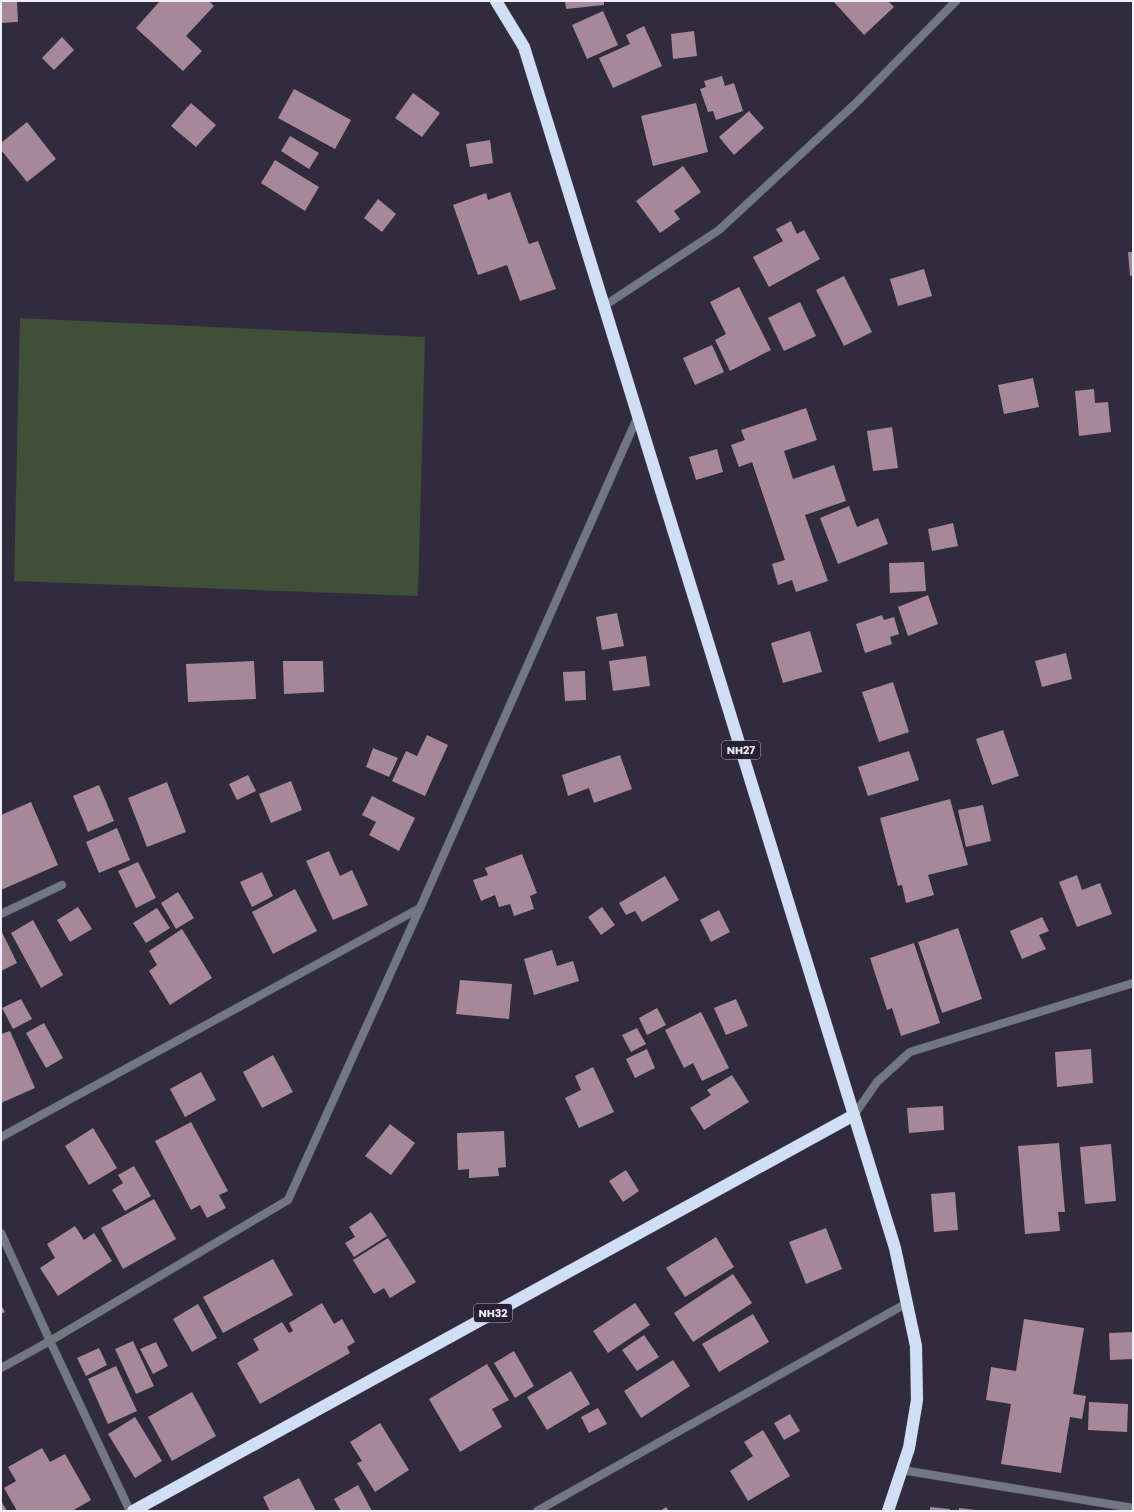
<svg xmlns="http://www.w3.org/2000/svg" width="1134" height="1512" viewBox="0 0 1134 1512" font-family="Poppins,sans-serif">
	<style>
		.green { fill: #3f4f38 }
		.building { fill: #a78898 }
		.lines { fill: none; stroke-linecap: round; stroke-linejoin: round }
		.street-casing { stroke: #4c4658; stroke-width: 9 }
		.highway-casing { stroke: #4c4658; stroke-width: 13 }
		.street { stroke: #727882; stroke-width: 8 }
		.highway { stroke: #d1dff6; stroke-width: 12 }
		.labels { text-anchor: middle; stroke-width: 4; stroke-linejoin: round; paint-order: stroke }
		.shield { fill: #272134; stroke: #b4b0bf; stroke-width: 1 }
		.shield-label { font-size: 11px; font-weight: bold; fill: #f1eefb }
	</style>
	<rect width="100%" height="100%" fill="#312b3e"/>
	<polygon class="green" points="20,318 425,337 418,596 14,581"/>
	<g class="building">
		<polygon points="1,1 17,1 18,22 1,23"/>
		<polygon points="160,1 209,1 214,6 186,36 202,51 183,71 136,28"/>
		<polygon points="565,1 604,1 604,5 566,9"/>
		<polygon points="833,1 888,1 894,7 864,35"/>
		<polygon points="603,11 618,45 587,59 572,25"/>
		<polygon points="644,26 662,66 613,88 599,58 630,44 626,35"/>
		<polygon points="694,31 697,56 673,59 671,34"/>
		<polygon points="62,37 74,50 54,70 42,58"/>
		<polygon points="722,76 725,86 734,83 743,111 716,120 713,111 708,112 700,89 706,87 704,81"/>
		<polygon points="294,89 351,120 335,149 278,118"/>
		<polygon points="413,93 440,113 422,137 395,118"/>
		<polygon points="191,103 216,125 196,147 171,126"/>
		<polygon points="696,103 708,152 653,166 641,116"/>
		<polygon points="749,111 764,128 734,155 719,137"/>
		<polygon points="27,122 56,159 27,182 1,150 1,143"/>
		<polygon points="290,136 319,153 309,169 281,151"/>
		<polygon points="490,140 493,163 470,167 466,144"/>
		<polygon points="275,160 319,187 305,211 261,183"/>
		<polygon points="683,166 701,192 674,211 680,219 660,233 636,201"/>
		<polygon points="510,192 529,244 538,241 556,289 520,301 507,265 478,275 453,205 486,193 488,200"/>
		<polygon points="378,199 396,214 382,232 364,218"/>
		<polygon points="791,221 797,234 804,230 820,259 769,287 753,257 783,241 776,229"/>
		<polygon points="1128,252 1133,252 1133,275 1130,276"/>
		<polygon points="924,269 932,296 898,306 890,279"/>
		<polygon points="844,276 872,332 844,346 816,290"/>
		<polygon points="739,287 771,350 730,371 715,340 726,334 710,302"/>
		<polygon points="800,302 816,336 784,351 768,318"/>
		<polygon points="712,345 724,372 695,385 683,358"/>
		<polygon points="1033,378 1039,407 1004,414 998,385"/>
		<polygon points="1094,389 1095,403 1108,402 1111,432 1079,436 1075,391"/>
		<polygon points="806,408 817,440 784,451 793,479 834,465 846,501 805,515 828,581 796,592 792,580 778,585 772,564 785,560 752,462 739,467 731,445 745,440 741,430"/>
		<polygon points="892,427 898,468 873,471 867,431"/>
		<polygon points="717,449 723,472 696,480 689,457"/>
		<polygon points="849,506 857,527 878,518 888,544 838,564 820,518"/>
		<polygon points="953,523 958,546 932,551 928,529"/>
		<polygon points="924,562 926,591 890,593 889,563"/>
		<polygon points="928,595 938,624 908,636 898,607"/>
		<polygon points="617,613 624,646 602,650 596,617"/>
		<polygon points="882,615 884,620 894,617 899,634 890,637 892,644 865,653 856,624"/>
		<polygon points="810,631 822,672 783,683 771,643"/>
		<polygon points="1066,653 1072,679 1042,687 1035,661"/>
		<polygon points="646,656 650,686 613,691 609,661"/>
		<polygon points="254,661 256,699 188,702 186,664"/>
		<polygon points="283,661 323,661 324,692 284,694"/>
		<polygon points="585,671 586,700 565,701 563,672"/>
		<polygon points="893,682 909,732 879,742 862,692"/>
		<polygon points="1003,730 1019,776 992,785 976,739"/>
		<polygon points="427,735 448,745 425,796 392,781 406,751 417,756"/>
		<polygon points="373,748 398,758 389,777 366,767"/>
		<polygon points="909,751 919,780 868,796 858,767"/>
		<polygon points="620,755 632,789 594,803 589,788 568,796 562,775"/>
		<polygon points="248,775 256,791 237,800 229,784"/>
		<polygon points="291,781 302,810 271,823 259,794"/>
		<polygon points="167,782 186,832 147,847 128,798"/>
		<polygon points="99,785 114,821 88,832 73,796"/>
		<polygon points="372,796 415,818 399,851 369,835 376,822 362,815"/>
		<polygon points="950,799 968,865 928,875 934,895 906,903 902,885 898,886 880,818"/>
		<polygon points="31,802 58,865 1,890 1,815"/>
		<polygon points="983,805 991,841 966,847 958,810"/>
		<polygon points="117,828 130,860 99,873 86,842"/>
		<polygon points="329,851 340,876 352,870 368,905 333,920 306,861"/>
		<polygon points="522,854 537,893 530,896 534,909 514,916 510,904 499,907 495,895 481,901 473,880 488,875 485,868"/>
		<polygon points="138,862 156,898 136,908 118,871"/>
		<polygon points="262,872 273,896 252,907 240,882"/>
		<polygon points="1077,875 1082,890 1100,883 1112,914 1077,927 1059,882"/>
		<polygon points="665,876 679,900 642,922 635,911 626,915 619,903"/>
		<polygon points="295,889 317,931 273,954 252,912"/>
		<polygon points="178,892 194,918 176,929 161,903"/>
		<polygon points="78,907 92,929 70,942 57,920"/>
		<polygon points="602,907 615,925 601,935 588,917"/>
		<polygon points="157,908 170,928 146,943 133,923"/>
		<polygon points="719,910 730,932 711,942 700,920"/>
		<polygon points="1042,917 1049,931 1039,935 1046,949 1022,959 1010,931"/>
		<polygon points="33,920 63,975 41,988 11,933"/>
		<polygon points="958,928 982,999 942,1013 918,942"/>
		<polygon points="182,929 212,978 170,1005 149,971 157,965 149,951"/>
		<polygon points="1,930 17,963 1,971"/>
		<polygon points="914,943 940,1023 901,1036 892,1008 887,1010 870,958"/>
		<polygon points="552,950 557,966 573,961 579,981 534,995 524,959"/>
		<polygon points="460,980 512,984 509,1019 456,1014"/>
		<polygon points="21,999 32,1019 13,1029 2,1008"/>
		<polygon points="736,999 748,1026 726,1035 714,1008"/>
		<polygon points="657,1008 666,1025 647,1035 639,1018"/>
		<polygon points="701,1012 729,1068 702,1081 693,1063 684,1068 665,1030"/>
		<polygon points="44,1023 63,1058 46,1068 26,1033"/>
		<polygon points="637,1028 646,1044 631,1052 622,1035"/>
		<polygon points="10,1031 35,1088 1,1103 1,1034"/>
		<polygon points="647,1049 655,1068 635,1078 626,1059"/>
		<polygon points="1091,1049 1093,1083 1057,1087 1055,1052"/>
		<polygon points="273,1055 293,1092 262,1108 243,1072"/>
		<polygon points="593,1067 614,1112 579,1128 565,1098 581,1090 575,1076"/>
		<polygon points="201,1072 216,1100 185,1117 170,1089"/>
		<polygon points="732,1075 749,1102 704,1130 690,1108 711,1095 707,1090"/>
		<polygon points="943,1106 944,1130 909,1133 907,1108"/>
		<polygon points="191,1122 228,1191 219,1195 226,1208 207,1218 200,1205 191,1210 155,1141"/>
		<polygon points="390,1124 415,1143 391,1175 365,1156"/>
		<polygon points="93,1128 117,1168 89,1185 65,1146"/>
		<polygon points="504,1131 506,1167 498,1168 499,1176 469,1178 469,1169 458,1170 457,1133"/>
		<polygon points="1059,1143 1065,1212 1058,1212 1060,1231 1025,1234 1018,1146"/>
		<polygon points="1111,1144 1116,1201 1085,1204 1080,1147"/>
		<polygon points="134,1166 151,1196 125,1211 112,1190 123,1183 118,1175"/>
		<polygon points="626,1170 639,1191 623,1202 609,1181"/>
		<polygon points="955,1192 958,1230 934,1232 931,1194"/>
		<polygon points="154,1199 176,1239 123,1269 101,1228"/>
		<polygon points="371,1212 387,1236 354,1257 345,1243 355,1237 349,1227"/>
		<polygon points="75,1226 84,1240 94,1233 112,1261 58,1296 40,1268 55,1258 47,1244"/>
		<polygon points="826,1228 842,1269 806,1284 789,1242"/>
		<polygon points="716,1237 734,1267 685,1297 666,1268"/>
		<polygon points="388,1238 416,1282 390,1298 384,1288 374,1294 353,1260"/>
		<polygon points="273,1259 293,1295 223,1333 203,1297"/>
		<polygon points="733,1274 752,1303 693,1342 674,1313"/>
		<polygon points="322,1303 334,1324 342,1319 355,1342 347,1347 350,1353 260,1404 237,1363 259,1350 253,1339 282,1322 289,1333 293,1331 289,1323"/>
		<polygon points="635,1303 650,1325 608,1353 593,1331"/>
		<polygon points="198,1304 217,1338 192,1352 173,1319"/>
		<polygon points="1,1305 5,1312 1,1314"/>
		<polygon points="753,1314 769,1342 719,1372 702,1344"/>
		<polygon points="1024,1319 1084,1328 1073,1394 1086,1396 1082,1419 1070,1417 1061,1473 1001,1464 1011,1404 986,1400 991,1367 1016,1371"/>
		<polygon points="1133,1332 1133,1359 1110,1360 1109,1333"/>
		<polygon points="644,1335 659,1357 637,1371 622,1350"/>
		<polygon points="133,1341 154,1386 136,1394 115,1349"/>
		<polygon points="156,1342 168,1366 153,1374 140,1349"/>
		<polygon points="99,1348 107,1365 86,1376 77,1358"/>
		<polygon points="514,1351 534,1386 515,1398 494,1363"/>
		<polygon points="673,1360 690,1386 641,1418 624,1391"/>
		<polygon points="487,1364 509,1400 492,1409 502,1427 460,1452 429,1399"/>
		<polygon points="116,1366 137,1411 108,1424 88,1379"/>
		<polygon points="571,1371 590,1404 547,1430 527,1397"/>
		<polygon points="192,1392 216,1436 172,1461 148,1417"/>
		<polygon points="1089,1402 1128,1404 1127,1432 1088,1430"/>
		<polygon points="598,1408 607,1424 589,1433 581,1417"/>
		<polygon points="790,1414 800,1431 784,1440 774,1423"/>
		<polygon points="135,1417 162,1461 135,1478 108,1434"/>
		<polygon points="380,1423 409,1470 375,1492 357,1463 362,1461 350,1442"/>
		<polygon points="763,1430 790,1476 748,1501 730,1471 753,1456 744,1442"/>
		<polygon points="42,1448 50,1462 65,1454 91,1500 72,1511 17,1511 4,1488 16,1481 8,1467"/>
		<polygon points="299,1478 316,1511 270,1511 263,1497"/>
		<polygon points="358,1485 372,1511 341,1511 334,1499"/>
		<polygon points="1,1501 7,1511 1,1511"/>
		<polygon points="666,1507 669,1511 660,1511"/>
		<polygon points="930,1507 950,1509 950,1511 930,1511"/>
		<polygon points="959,1508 976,1510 976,1511 959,1511"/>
	</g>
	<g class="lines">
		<defs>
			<g id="street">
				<polyline points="604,306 719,230 856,103 956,1"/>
				<polyline points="1,914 62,885"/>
				<polyline points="854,1115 877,1082 910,1052 1133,983"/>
				<polyline points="1,1137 420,908"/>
				<polyline points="1,1233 50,1341 130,1511"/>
				<polyline points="1,1368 50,1341 288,1200 420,908 638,416"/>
				<polyline points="902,1470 1133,1508"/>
				<polyline points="537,1511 907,1303"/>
			</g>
			<g id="highway">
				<polyline points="496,1 524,47 895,1248 916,1346 917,1400 909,1448 888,1511"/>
				<polyline points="133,1511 854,1115"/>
			</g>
		</defs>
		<use href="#street" class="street-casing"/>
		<use href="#highway" class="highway-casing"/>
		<use href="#street" class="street"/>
		<use href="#highway" class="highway"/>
	</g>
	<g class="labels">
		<g class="shield">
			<rect x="722" y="741" width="38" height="18" rx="3"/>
			<rect x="474" y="1304" width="38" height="18" rx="3"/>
		</g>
		<g class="shield-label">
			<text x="741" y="754">NH27</text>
			<text x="493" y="1317">NH32</text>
		</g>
	</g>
	<rect width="1134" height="1512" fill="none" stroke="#f1eefb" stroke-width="4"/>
</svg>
